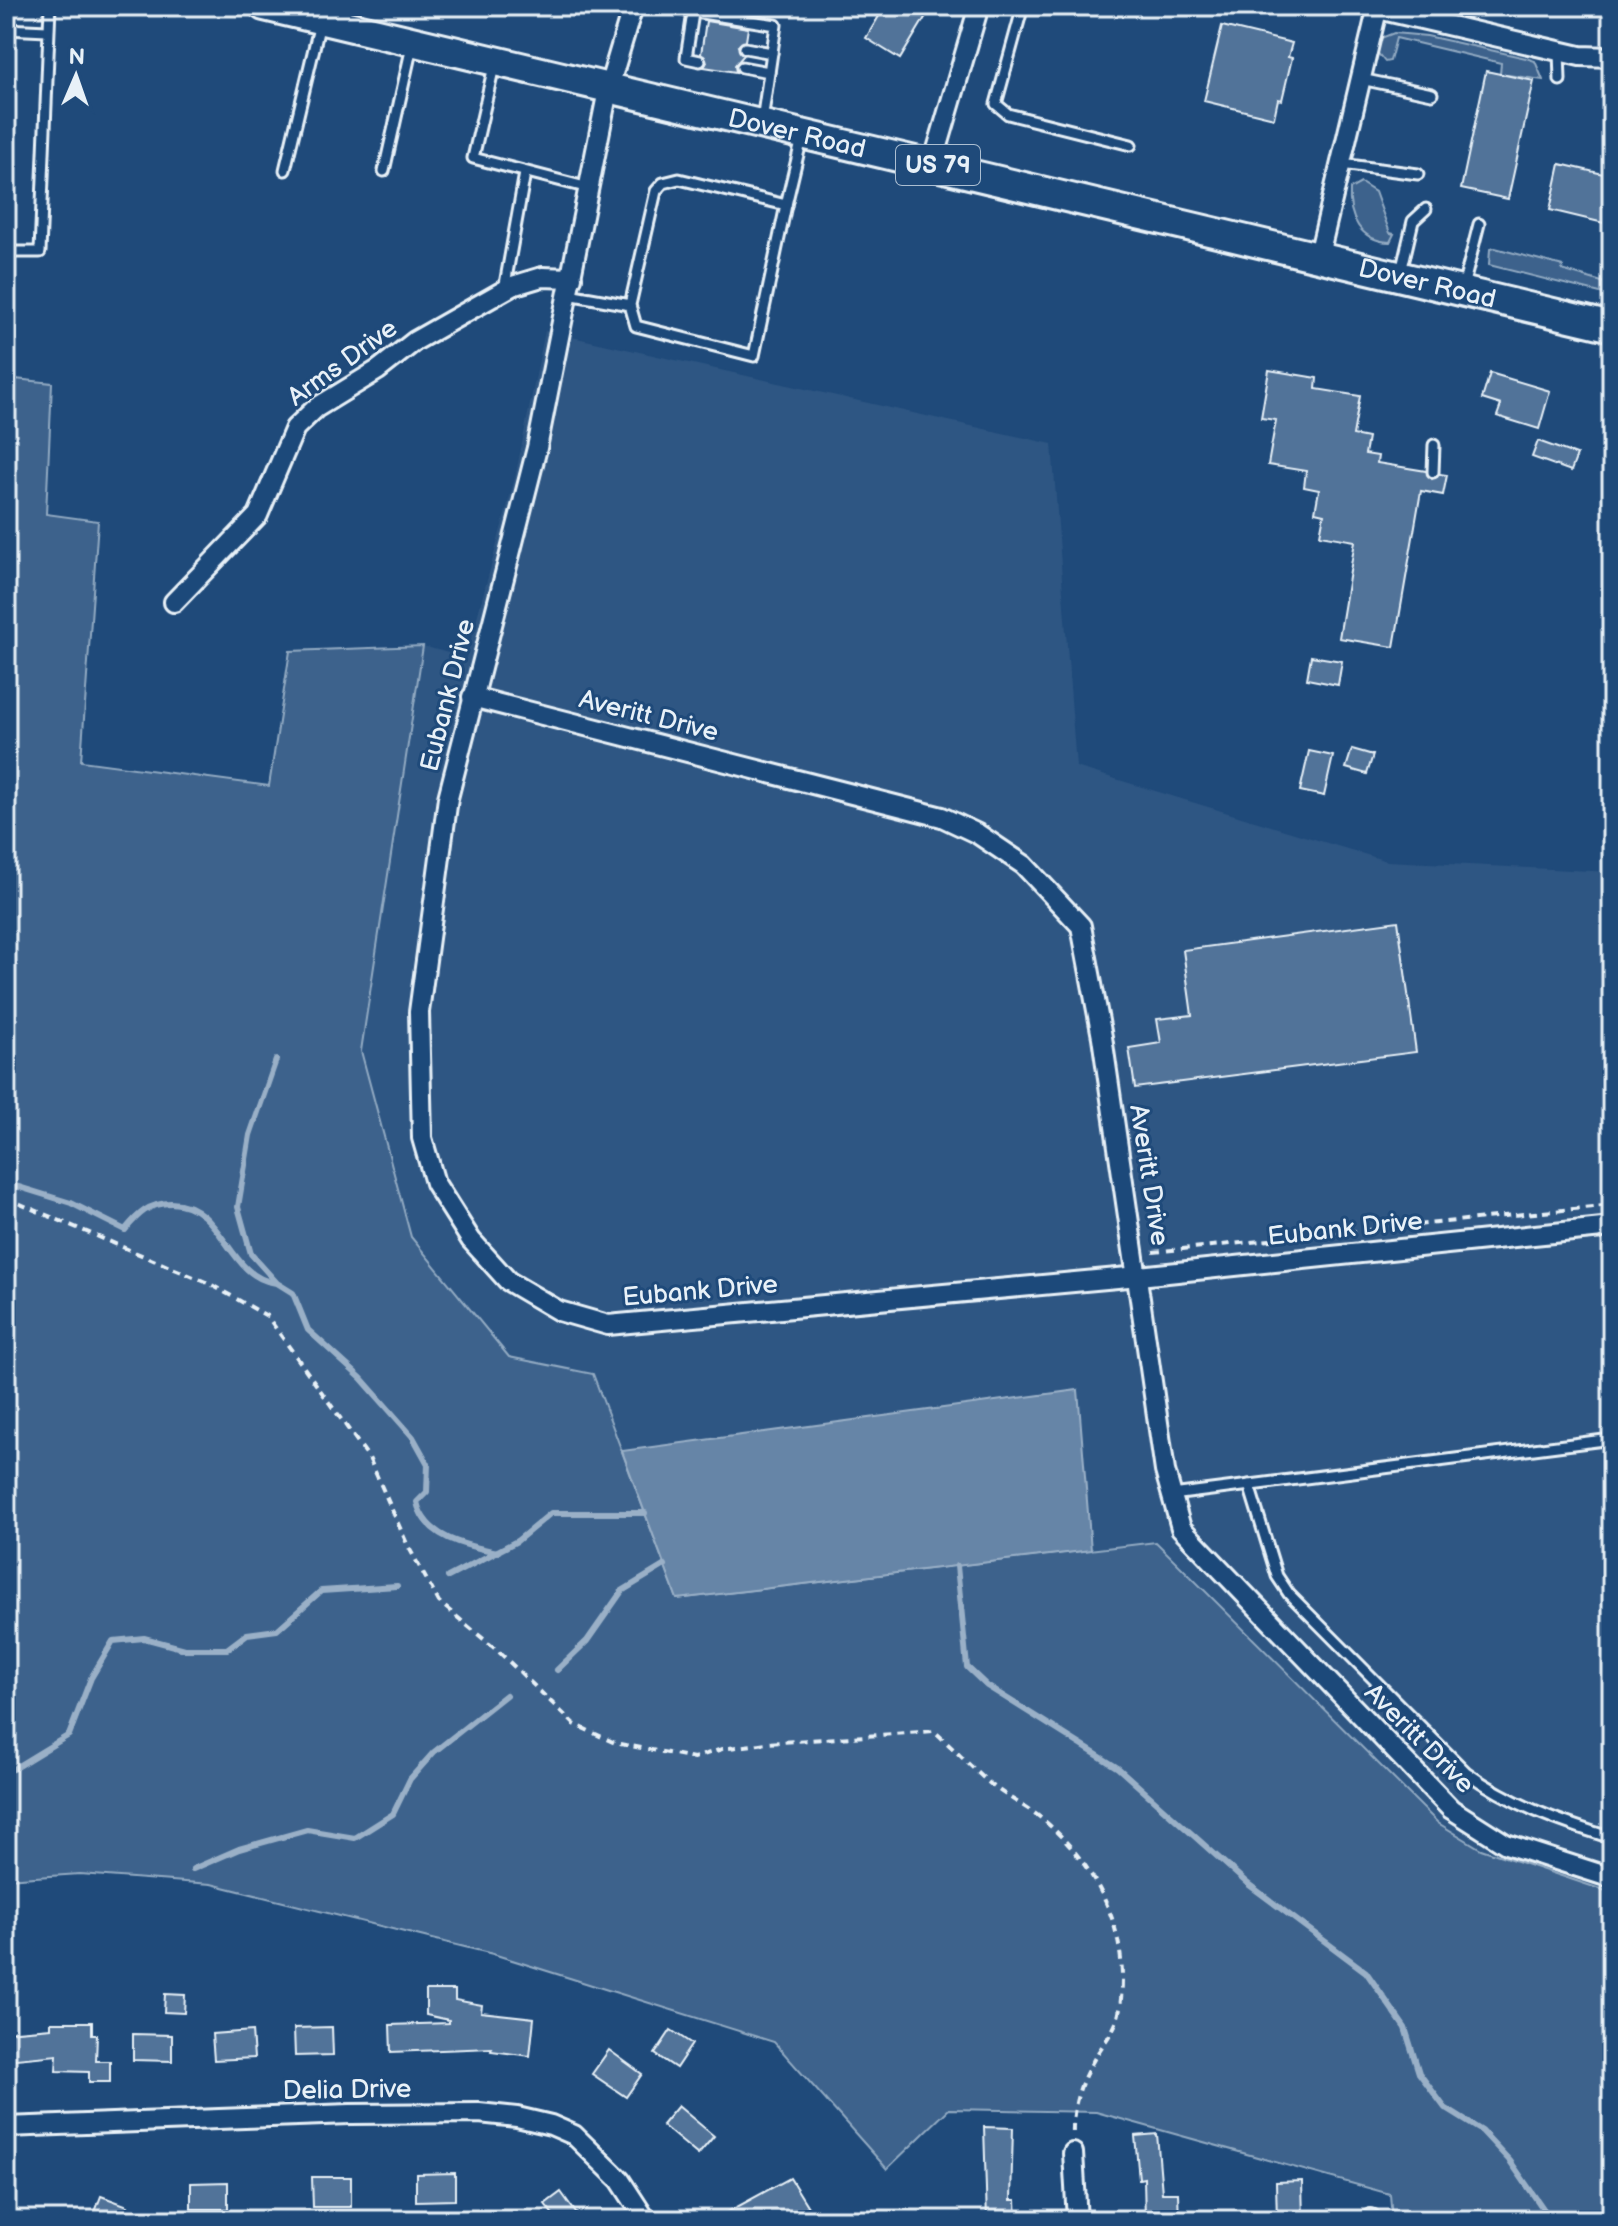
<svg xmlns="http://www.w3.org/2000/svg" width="1618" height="2226" viewBox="0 0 1618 2226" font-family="'Balsamiq Sans',sans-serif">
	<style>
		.built { fill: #2e5683 }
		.green { fill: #3c628c; stroke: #92aac2; stroke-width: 2 }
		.water { fill: #6685a7; stroke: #9ab0c7; stroke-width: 2 }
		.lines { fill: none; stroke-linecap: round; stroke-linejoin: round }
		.stream { stroke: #9ab0c7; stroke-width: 6 }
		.building { fill: #517399; stroke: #e8f1f8; stroke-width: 2 }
		.lane-casing { stroke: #e8f1f8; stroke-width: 15 }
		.street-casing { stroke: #e8f1f8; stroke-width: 24 }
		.primary-casing { stroke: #e8f1f8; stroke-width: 34 }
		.path { stroke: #e8f1f8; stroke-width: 4; stroke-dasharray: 8 6; stroke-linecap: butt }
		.lane { stroke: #1f4a7a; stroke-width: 9 }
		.street { stroke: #1f4a7a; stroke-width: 18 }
		.primary { stroke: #1f4a7a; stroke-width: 28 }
		.labels { text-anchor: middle; stroke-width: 6; stroke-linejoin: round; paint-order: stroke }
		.shield { fill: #1f4a7a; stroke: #acbfd2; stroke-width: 2 }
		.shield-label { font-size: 24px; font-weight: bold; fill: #e8f1f8 }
		.street-label { font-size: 26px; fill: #e8f1f8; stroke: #1f4a7a }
	</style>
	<rect width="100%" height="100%" fill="#1f4a7a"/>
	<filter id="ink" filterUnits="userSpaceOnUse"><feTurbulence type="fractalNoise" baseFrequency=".0125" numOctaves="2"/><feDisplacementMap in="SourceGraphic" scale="16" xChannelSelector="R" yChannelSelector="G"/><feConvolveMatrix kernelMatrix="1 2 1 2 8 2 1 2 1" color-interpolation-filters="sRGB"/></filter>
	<g filter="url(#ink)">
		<polygon class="built" points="545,331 1052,444 1076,767 1387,861 1612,872 1612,1893 1481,1849 1438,1823 1156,1542 1091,1550 1077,1390 622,1451 593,1375 509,1358 411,1237 361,1051 423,646 466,658 515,478"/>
		<g class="green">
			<polygon points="1394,33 1427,36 1526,58 1535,61 1543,80 1500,74 1501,63 1396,38 1390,61 1385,62 1377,52 1381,38"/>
			<path d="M1361,183l14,9 15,41 4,1 -4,8c-30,-1 -42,-25 -40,-53z"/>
			<polygon points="1495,248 1563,266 1562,270 1612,285 1612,296 1489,265 1490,249"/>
			<polygon points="6,378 52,383 46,514 98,521 81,761 269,786 290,651 423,646 361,1051 411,1237 509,1357 593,1374 677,1599 1156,1542 1438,1823 1481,1849 1612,1893 1612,2220 1392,2220 1390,2194 1096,2112 949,2109 887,2169 774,2042 493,1954 211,1884 80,1874 6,1879"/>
		</g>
		<polygon class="water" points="1078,1390 1091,1550 677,1599 622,1451"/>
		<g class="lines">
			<g class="stream">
				<path d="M276,1060l-26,75 -12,72 13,47 26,29 16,10 15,37 53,48 52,59 15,27 -1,28 -10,10c8,36 49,44 81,50"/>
				<path d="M6,1183l65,20 54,27c13,-16 24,-27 46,-27 53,1 56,75 105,80"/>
				<polyline points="957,1566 967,1667 987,1686 1118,1768 1248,1884 1366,1972 1405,2028 1419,2073 1445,2108 1482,2131 1510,2161 1551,2220"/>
				<polyline points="448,1577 517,1541 551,1513 645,1513"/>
				<polyline points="557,1670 587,1641 622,1591 665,1565"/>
				<polyline points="13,1769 69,1735 91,1678 113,1641 144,1638 185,1649 227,1649 247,1634 277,1630 321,1591 397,1586"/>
				<polyline points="193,1869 239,1849 307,1830 355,1838 393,1814 410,1779 434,1752 506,1695"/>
			</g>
		</g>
		<g class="building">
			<polygon points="885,6 932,6 900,59 866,38"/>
			<polygon points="706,21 748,28 746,41 738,46 744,55 735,65 736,72 704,67 707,62 701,54"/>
			<polygon points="1222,26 1292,43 1288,57 1292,58 1282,100 1278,99 1274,118 1204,101"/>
			<polygon points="1486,71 1534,81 1508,199 1461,189"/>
			<polygon points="1560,164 1612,176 1612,225 1550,210"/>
			<polygon points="1269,370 1317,378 1316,389 1360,396 1353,435 1368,438 1365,454 1378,456 1377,463 1426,471 1432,479 1440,474 1447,475 1443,495 1421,491 1394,647 1339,638 1355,541 1320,535 1324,514 1315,512 1319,490 1304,487 1306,471 1268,465 1276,420 1261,418"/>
			<polygon points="1490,373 1550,391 1539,429 1497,416 1501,405 1482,399"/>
			<polygon points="1538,441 1577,455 1571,471 1532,457"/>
			<polygon points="1311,656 1342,661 1338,685 1307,679"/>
			<polygon points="1352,749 1373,755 1367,774 1346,768"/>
			<polygon points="1309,751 1333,756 1324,796 1300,791"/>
			<polygon points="1398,921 1416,1052 1135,1088 1129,1048 1161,1043 1157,1019 1192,1015 1183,950"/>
			<polygon points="426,1990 455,1990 455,2000 482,2005 481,2012 534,2018 530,2056 491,2051 492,2048 391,2052 390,2025 449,2023 449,2020 426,2015"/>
			<polygon points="165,1994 185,1995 184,2013 164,2012"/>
			<polygon points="51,2022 92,2022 92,2035 97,2035 96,2061 110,2061 110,2082 89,2082 89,2072 56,2071 57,2055 6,2060 6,2032 51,2028"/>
			<polygon points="332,2027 333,2055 295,2056 294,2028"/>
			<polygon points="671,2030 692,2044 676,2068 655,2054"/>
			<polygon points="252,2031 254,2058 214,2060 212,2034"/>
			<polygon points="133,2034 172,2035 172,2061 133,2060"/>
			<polygon points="609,2050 642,2074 626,2097 592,2074"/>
			<polygon points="678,2106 714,2136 698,2155 662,2125"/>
			<polygon points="984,2127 1013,2128 1011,2200 1016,2200 1017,2220 987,2220"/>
			<polygon points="1157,2134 1162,2193 1178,2193 1179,2220 1145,2220 1144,2178 1139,2179 1135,2136"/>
			<polygon points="455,2173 455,2200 416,2201 416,2174"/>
			<polygon points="312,2177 351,2177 351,2207 313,2207"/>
			<polygon points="790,2178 811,2212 797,2220 713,2220"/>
			<polygon points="1302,2181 1303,2220 1277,2220 1276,2182"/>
			<polygon points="228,2182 228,2209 191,2209 191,2183"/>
			<polygon points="561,2192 581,2220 557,2220 545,2204"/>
			<polygon points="101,2196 128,2206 123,2220 92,2220"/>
		</g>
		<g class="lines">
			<defs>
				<g id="lane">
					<polyline points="658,6 776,25 762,121"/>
					<polyline points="1023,6 996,104 1008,114 1131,145"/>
					<polyline points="693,13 686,58 700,61"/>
					<polyline points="6,29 47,31"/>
					<polyline points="745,48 772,53"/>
					<polyline points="1559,51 1560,80"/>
					<polyline points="494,66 473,158 589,188"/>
					<polyline points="742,67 769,72"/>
					<polyline points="1361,79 1432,94"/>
					<polyline points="1341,164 1418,174"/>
					<polyline points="285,170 320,23"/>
					<polyline points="384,171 412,46"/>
					<polyline points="786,205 802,138"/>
					<polyline points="6,252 40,252 50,6"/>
					<polyline points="1401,272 1413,221 1426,209"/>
					<polyline points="1463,287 1479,224"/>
					<polyline points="504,290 525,173"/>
					<polyline points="568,294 630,305 656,191 663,183 679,179 786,205 754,356 636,326 630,305"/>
					<polyline points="1433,472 1434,445"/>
					<path d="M1249,1485l28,91 12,18 177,178c44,32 94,50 146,66"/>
					<polyline points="1172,1495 1612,1439"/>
				</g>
				<g id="street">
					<polyline points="633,6 608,90 537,448 448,798 419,1012 422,1138 435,1183 471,1240 508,1281 559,1311 608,1325 1139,1276 1612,1227"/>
					<polyline points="1378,9 1580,56 1612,57"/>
					<polyline points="933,163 979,6"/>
					<polyline points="1319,255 1378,6"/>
					<polyline points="174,602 258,515 295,428 316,408 378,370 415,341 512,286 542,277 572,278"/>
					<polyline points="472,697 942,817 978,834 1024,865 1081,926 1102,1037 1165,1471 1181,1528 1451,1809 1506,1844 1612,1878"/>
					<polyline points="6,2127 350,2114 479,2113 517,2117 551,2125 574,2135 620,2180 646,2220"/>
					<polyline points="1073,2153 1077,2220"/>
					<polyline points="1371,2219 1371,2220"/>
				</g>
				<g id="primary">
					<path id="s1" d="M264,6l1348,321"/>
				</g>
			</defs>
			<use href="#lane" class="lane-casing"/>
			<use href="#street" class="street-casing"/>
			<use href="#primary" class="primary-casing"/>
			<g class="path">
				<path d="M6,1198l202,85 59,33 102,142 39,88 31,56 59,49 76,73 41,19 79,15 28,-9 45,-6 167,-12c18,16 35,34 53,50 18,16 42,26 60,42 55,49 85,117 72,190 -4,19 -17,31 -26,48 -14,23 -21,48 -20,75"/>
				<polyline points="1153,1252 1612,1205"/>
			</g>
			<use href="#lane" class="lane"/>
			<use href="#street" class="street"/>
			<use href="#primary" class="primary"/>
		</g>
	</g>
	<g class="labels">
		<rect class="shield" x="896" y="145" width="84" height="40" rx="6"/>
		<g class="shield-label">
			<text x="938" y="173">US 79</text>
		</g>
		<g class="street-label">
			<text dy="9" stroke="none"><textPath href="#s1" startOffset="548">Dover Road</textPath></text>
			<text dy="9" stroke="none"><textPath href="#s1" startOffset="1196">Dover Road</textPath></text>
			<text transform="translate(342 362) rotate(-36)" y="9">Arms Drive</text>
			<text transform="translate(447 695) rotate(-76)" y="9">Eubank Drive</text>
			<text transform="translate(649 715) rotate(14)" y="9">Averitt Drive</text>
			<text transform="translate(1150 1175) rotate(81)" y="9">Averitt Drive</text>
			<text transform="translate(1345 1228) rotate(-6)" y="9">Eubank Drive</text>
			<text transform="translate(700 1290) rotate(-5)" y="9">Eubank Drive</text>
			<text transform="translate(1420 1738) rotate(45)" y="9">Averitt Drive</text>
			<text transform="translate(347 2089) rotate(-1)" y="9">Delia Drive</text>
		</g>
	</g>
	<rect width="1618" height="2226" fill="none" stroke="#1f4a7a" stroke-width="32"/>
	<rect x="16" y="16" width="1586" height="2194" fill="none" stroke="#e8f1f8" stroke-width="3" filter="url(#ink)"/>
	<g transform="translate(76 76) rotate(2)" stroke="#1f4a7a" stroke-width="6" paint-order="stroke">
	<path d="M0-6L14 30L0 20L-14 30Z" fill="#e8f1f8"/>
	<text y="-12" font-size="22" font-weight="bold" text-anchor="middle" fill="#e8f1f8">N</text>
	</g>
</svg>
